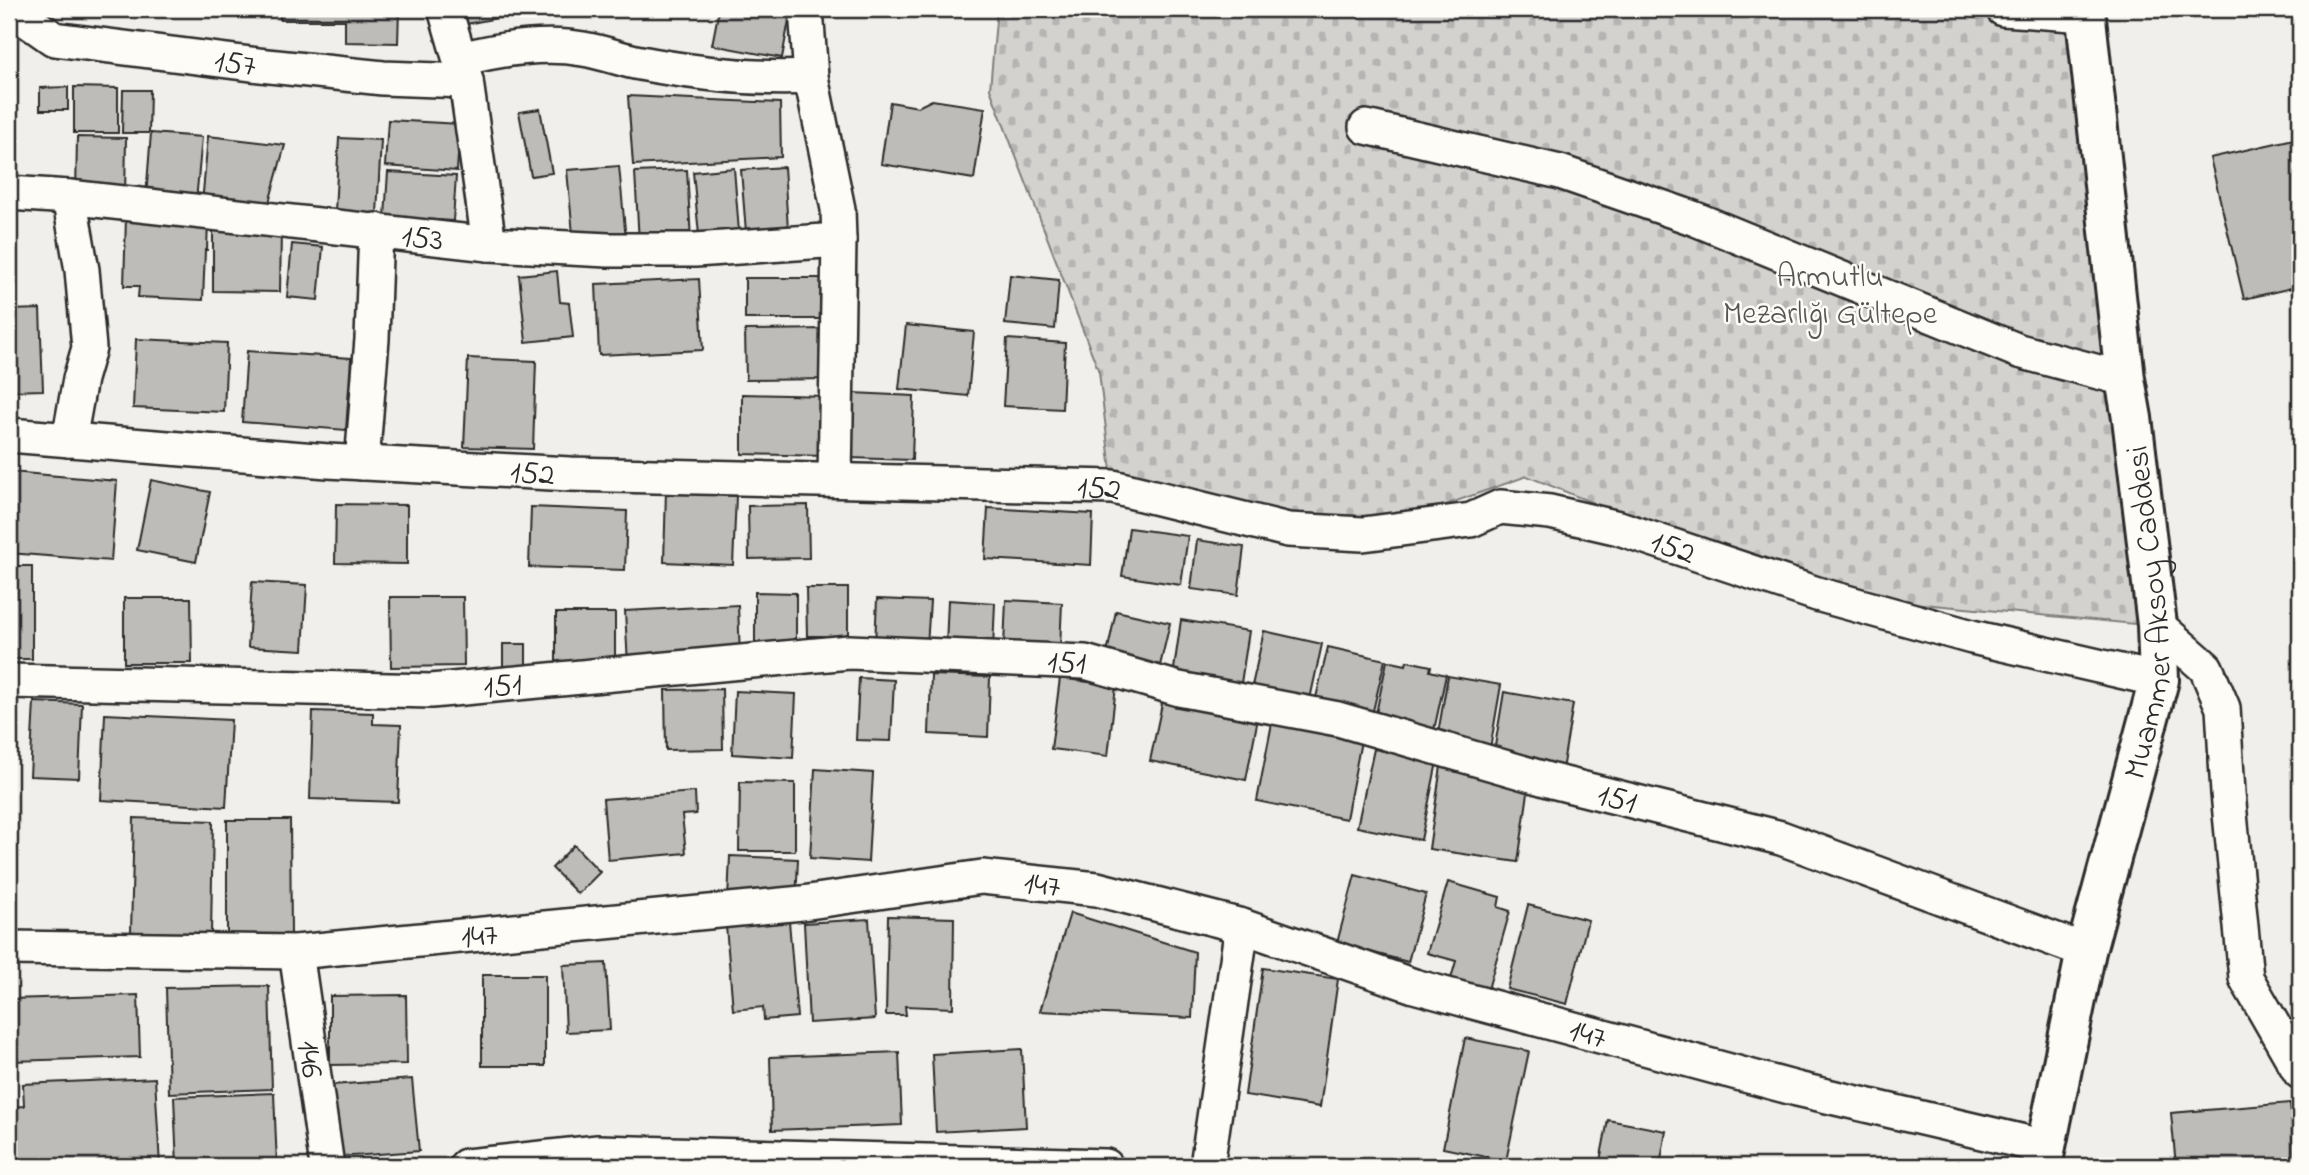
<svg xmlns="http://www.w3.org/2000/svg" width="2309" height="1175" viewBox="0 0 2309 1175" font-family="'Indie Flower',sans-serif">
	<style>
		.cemetery { fill: url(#cemetery-stones); stroke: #7f7e7d; stroke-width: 2 }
		.building { fill: #bdbcb8; stroke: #2b2b2b; stroke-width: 2 }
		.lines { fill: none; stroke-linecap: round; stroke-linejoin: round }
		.street-casing { stroke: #2b2b2b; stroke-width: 38 }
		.secondary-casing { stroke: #2b2b2b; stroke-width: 44 }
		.street { stroke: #fdfcf7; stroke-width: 33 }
		.secondary { stroke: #fdfcf7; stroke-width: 38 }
		.labels { text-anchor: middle; stroke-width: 5; stroke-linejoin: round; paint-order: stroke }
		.street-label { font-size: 32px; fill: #2b2b2b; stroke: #fdfcf7 }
		.park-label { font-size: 32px; fill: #555554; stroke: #fdfcf7 }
	</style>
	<defs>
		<pattern id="cemetery-stones" width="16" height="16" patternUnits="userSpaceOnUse" patternTransform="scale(1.75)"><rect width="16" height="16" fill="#d3d2cf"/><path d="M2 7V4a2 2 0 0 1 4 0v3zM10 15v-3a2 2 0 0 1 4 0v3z" fill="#b5b4b2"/></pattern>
	</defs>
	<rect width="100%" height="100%" fill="#f0efeb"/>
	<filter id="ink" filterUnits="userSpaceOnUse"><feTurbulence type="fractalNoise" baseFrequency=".0143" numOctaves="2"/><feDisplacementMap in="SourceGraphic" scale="14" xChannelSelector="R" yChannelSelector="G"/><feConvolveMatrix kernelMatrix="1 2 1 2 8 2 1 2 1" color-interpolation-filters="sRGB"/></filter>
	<g filter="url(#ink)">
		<polygon class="cemetery" points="997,9 2003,9 2086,15 2145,625 1817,594 1527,476 1363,534 1113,487 1099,372 990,89"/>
		<g class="building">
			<polygon points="280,9 399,9 398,43 345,42 345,20 280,20"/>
			<polygon points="453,9 522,9 523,13 456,26"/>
			<polygon points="719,9 791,9 782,58 712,45"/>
			<polygon points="834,9 882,9 881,15"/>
			<polygon points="68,87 68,110 40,110 40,88"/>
			<polygon points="74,87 118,88 118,133 74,133"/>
			<polygon points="123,90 150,90 149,133 122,133"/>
			<polygon points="628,96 780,103 781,157 633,165"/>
			<polygon points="932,100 985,108 974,179 881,164 890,102 918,107"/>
			<polygon points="540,109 552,173 531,176 519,112"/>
			<polygon points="388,120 460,124 457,171 385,166"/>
			<polygon points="151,133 202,137 196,201 146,197"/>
			<polygon points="208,136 285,145 267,210 202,204"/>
			<polygon points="77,137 126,138 125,197 76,196"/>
			<polygon points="339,138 381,140 377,214 335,211"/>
			<polygon points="2294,139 2300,165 2300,286 2244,299 2210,158"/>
			<polygon points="619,166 626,240 574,245 567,170"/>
			<polygon points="784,167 788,229 746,232 741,170"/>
			<polygon points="734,168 739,232 699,235 693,172"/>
			<polygon points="687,170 691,240 639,242 635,172"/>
			<polygon points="388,172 456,176 453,221 385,217"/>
			<polygon points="126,217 208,220 207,250 205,250 203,300 138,297 139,286 124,286"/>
			<polygon points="213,230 281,231 280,292 213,291"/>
			<polygon points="292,244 323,247 318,300 287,297"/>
			<polygon points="557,271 560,302 569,303 573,337 526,342 519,275"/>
			<polygon points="1010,275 1059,280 1055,329 1005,324"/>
			<rect x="745" y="278" width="82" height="41"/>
			<polygon points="699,279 703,350 599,355 596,284"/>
			<polygon points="40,309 43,390 9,391 9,310"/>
			<polygon points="906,325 974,332 968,396 899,389"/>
			<polygon points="827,329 827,379 746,380 745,330"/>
			<polygon points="136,339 227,343 224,412 133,408"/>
			<polygon points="1007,339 1065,343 1062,409 1003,406"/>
			<polygon points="247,351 351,358 346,430 242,422"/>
			<polygon points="468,358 536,361 533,449 464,447"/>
			<polygon points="853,393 914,396 912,460 850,458"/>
			<polygon points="742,394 828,396 827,456 742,454"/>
			<polygon points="11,472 117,481 111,561 9,553"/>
			<polygon points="151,480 210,492 196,562 137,550"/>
			<polygon points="707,485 706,494 736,496 733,565 664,562 666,490"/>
			<polygon points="336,504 407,505 407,564 335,563"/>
			<polygon points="808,505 809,558 749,559 748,506"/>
			<polygon points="531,507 627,511 625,570 529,567"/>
			<polygon points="988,508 1093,514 1091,565 985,559"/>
			<polygon points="1129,528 1188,536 1181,585 1122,576"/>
			<polygon points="1197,540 1244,547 1238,595 1191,589"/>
			<rect x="9" y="566" width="23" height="93"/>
			<polygon points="252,582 307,585 303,650 248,647"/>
			<polygon points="806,588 848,588 848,636 807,636"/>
			<polygon points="755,592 796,593 796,645 755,645"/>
			<polygon points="390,597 463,597 464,666 391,667"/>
			<polygon points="124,598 191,598 192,663 124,663"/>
			<polygon points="877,599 930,601 927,646 875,644"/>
			<polygon points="948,600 995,603 993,649 946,646"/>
			<polygon points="1006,600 1062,603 1060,648 1004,646"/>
			<polygon points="738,605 740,657 628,664 625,611"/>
			<polygon points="1116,611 1170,623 1159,670 1106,658"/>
			<rect x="556" y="613" width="59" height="52"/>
			<polygon points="1181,620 1249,631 1241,683 1229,681 1227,691 1173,676"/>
			<polygon points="1264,631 1322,644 1310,699 1252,686"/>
			<rect x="503" y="644" width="23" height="28"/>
			<polygon points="1328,647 1385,660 1372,715 1315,702"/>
			<polygon points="1387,661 1406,665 1407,661 1431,666 1430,671 1446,675 1434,730 1375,718"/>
			<polygon points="931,675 990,677 988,737 929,734"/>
			<polygon points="1448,676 1501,685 1490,749 1437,739"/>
			<polygon points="859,678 894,680 891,741 856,740"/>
			<polygon points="1060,678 1116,686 1108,756 1051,749"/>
			<polygon points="722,689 723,749 666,750 665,690"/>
			<polygon points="735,691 796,694 793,758 732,754"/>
			<polygon points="1504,692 1573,704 1562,770 1493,758"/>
			<polygon points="1163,699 1258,718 1246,780 1150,761"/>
			<polygon points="34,702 82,704 79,778 30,776"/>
			<polygon points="313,711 373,713 373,724 401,725 398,802 310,799"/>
			<polygon points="105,714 231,720 226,807 101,800"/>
			<polygon points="1272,723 1361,741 1346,819 1257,801"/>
			<polygon points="1374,749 1437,762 1421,840 1357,827"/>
			<polygon points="1441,766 1530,779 1518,862 1429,849"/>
			<polygon points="815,769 873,773 868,862 810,858"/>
			<polygon points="740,782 795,783 795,851 739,851"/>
			<polygon points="695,792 696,814 682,815 686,853 608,860 603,799"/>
			<polygon points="134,818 213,821 211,934 131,932"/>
			<polygon points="227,820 290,820 291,935 227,935"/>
			<polygon points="574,845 600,872 578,894 552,868"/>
			<polygon points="730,856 798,859 796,902 728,899"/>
			<polygon points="1355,875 1426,894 1408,962 1337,943"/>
			<polygon points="1448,882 1500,897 1498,907 1510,911 1487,993 1450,982 1456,961 1427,953"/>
			<polygon points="1528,905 1588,920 1567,1004 1507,989"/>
			<polygon points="1070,913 1195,952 1192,1018 1040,1011"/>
			<polygon points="888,916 954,918 953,1008 905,1006 906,1015 886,1015"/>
			<polygon points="869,919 875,1019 809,1023 804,923"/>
			<polygon points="789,921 797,1017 764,1020 763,1007 733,1010 726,926"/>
			<polygon points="606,963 610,1030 566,1032 563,965"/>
			<polygon points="1263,968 1338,979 1320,1107 1245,1095"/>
			<rect x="482" y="975" width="63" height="91"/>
			<polygon points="269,986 272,1089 169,1093 166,988"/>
			<polygon points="138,995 140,1057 12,1061 10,999"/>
			<polygon points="406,995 407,1064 330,1065 330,996"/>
			<polygon points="1465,1038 1529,1051 1506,1161 1443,1148"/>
			<polygon points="1022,1049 1026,1127 936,1132 932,1054"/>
			<polygon points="899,1052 902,1125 772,1130 770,1057"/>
			<polygon points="155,1078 160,1166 9,1166 9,1107 24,1106 23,1084"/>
			<polygon points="412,1079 419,1151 338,1157 332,1085"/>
			<polygon points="274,1093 277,1166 177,1166 174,1097"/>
			<polygon points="2290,1103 2295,1166 2176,1166 2171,1113"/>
			<polygon points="1608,1120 1666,1131 1660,1166 1599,1166"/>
		</g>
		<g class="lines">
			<defs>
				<g id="street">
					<path id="s1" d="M17,9l4,7 33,23 205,26 124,13 83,3"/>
					<polyline points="445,9 466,81 489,244"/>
					<polyline points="806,9 811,77 838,209 839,240 835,479"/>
					<polyline points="2003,9 2086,15"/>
					<path d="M461,59c39,-10 82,-17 122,-10 18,3 35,9 52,13 57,11 118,18 176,15"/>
					<polyline points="1366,127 1560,172 1693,218 2019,351 2125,379"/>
					<path id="s2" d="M9,193l60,4 420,47 119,6h87l144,-10"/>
					<polyline points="69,197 82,270 89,348 80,379 69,440"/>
					<path id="s3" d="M9,435l319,26 242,13 543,13 175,43 75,4 108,-14 29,-13 50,5 69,16 198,66 155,43 187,43"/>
					<polyline points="362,463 372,339 376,230"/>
					<polyline points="2157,625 2206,668 2223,708 2228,793 2246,978 2300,1072"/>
					<path id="s4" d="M9,681l422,10 418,-39 236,10 94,27 159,30 214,62 229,57 305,113"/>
					<path id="s5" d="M9,948l287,4 506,-49 180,-26 115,12 145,37 172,60 383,103 249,58"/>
					<path id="s6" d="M296,952l31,214"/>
					<polyline points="466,1166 598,1152 1106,1166"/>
					<polyline points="1207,1166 1242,926"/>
				</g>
				<g id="secondary">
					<path id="s7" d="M2042,1166l44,-215 73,-271 -2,-55 -25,-207 -7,-39 -40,-370"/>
				</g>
			</defs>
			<use href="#street" class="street-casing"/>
			<use href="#secondary" class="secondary-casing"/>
			<use href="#street" class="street"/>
			<use href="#secondary" class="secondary"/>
		</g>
	</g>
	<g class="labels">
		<g class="street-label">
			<text dy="11" stroke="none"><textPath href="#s1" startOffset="231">157</textPath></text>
			<text dy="11" stroke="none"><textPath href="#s2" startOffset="416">153</textPath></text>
			<text dy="11" stroke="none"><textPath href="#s3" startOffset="525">152</textPath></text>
			<text dy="11" stroke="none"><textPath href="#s3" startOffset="1092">152</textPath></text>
			<text dy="11" stroke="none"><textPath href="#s3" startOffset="1680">152</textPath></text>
			<text dy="11" stroke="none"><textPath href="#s7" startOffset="567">Muammer Aksoy Caddesi</textPath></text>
			<text dy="11" stroke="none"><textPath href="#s4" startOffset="1060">151</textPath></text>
			<text dy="11" stroke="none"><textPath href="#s4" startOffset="494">151</textPath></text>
			<text dy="11" stroke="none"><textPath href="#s4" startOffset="1628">151</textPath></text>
			<text dy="11" stroke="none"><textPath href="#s5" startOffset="1038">147</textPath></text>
			<text dy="11" stroke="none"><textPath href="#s5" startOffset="471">147</textPath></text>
			<text dy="11" stroke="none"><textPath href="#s5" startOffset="1605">147</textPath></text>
			<text dy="11" stroke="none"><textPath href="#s6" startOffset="108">146</textPath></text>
		</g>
		<g class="park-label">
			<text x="1830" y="286">Armutlu<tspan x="1830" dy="37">Mezarlığı Gültepe</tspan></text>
		</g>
	</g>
	<rect width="2309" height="1175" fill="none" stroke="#fdfcf7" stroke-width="35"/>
	<rect x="18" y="18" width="2274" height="1140" fill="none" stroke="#2b2b2b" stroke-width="2.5" filter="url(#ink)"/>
</svg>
